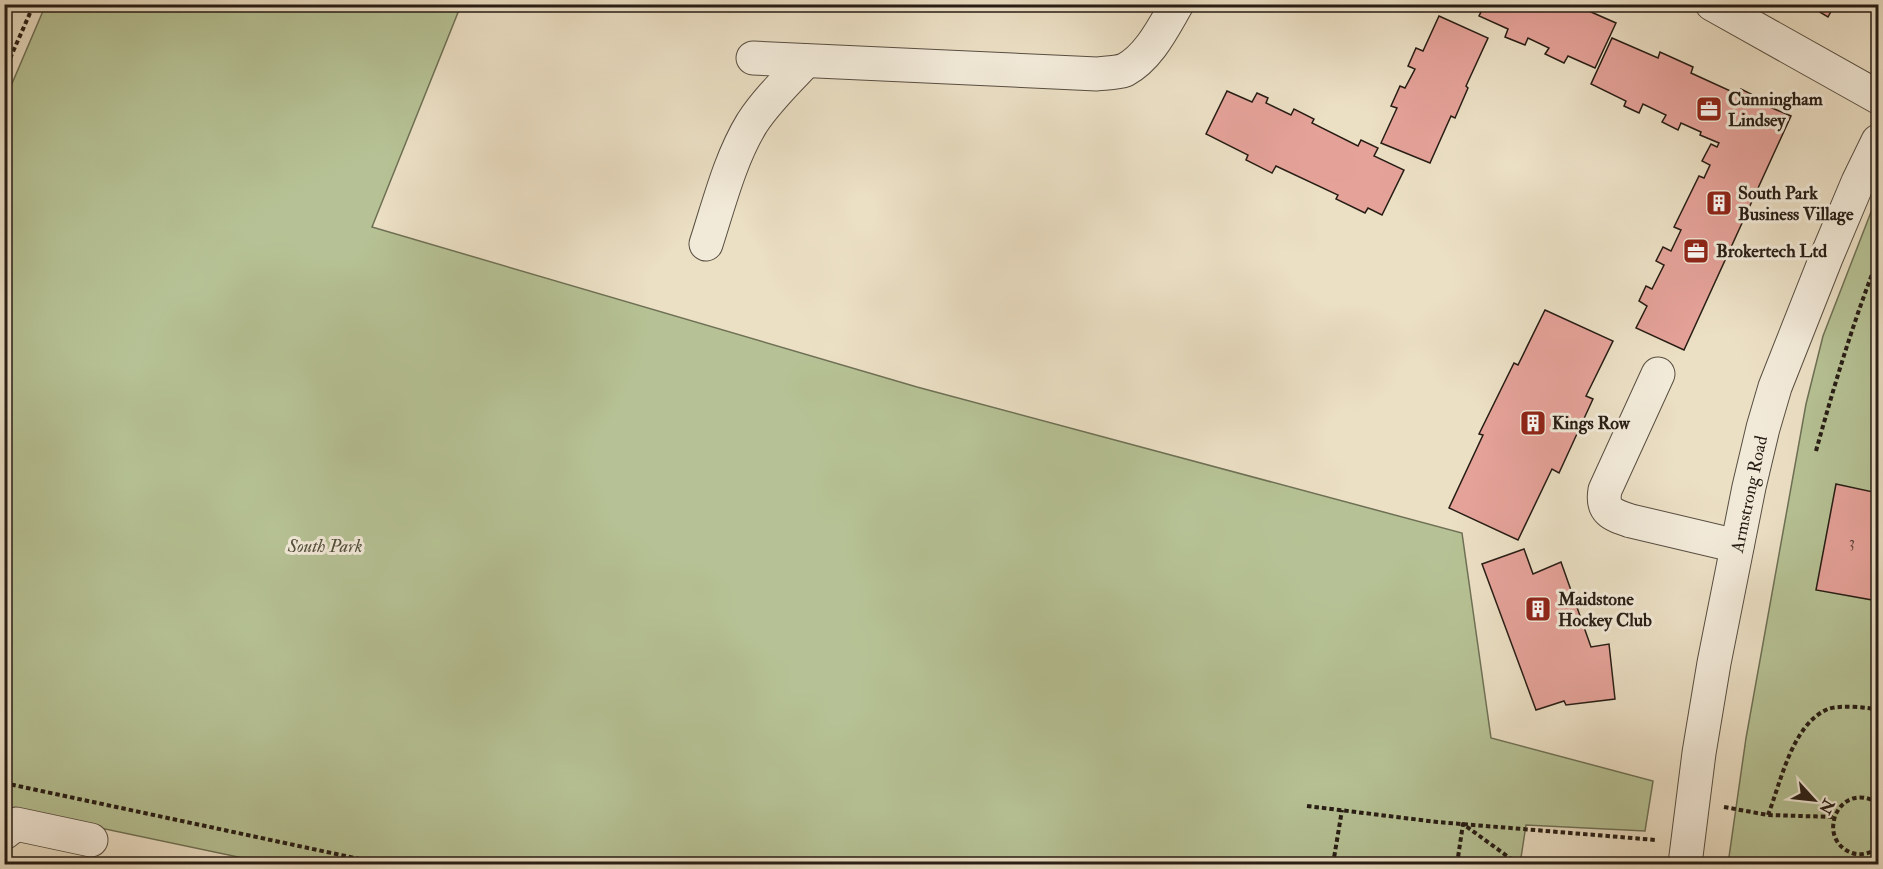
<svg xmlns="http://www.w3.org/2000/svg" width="1883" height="869" viewBox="0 0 1883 869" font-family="'IM FELL Double Pica',serif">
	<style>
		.green { fill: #b6c295; stroke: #6e7055; stroke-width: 1.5 }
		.building { fill: #e5a299; stroke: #271d15; stroke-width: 1.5 }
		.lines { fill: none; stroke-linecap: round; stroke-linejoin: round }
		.minor-casing { stroke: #584e41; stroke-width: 35 }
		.path { stroke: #271d15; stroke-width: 4; stroke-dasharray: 4.5 3; stroke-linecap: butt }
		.minor { stroke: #f2ead9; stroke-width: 33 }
		.labels { text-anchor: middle; stroke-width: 6; stroke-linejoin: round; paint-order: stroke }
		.number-label { font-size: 15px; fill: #563e36 }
		.poi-label { font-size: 18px; font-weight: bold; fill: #271d15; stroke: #f2ead9; text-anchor: start }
		.street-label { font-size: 18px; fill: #271d15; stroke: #f2ead9 }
		.park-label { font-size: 18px; font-style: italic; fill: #524f3b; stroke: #f2ead9 }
	</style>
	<rect width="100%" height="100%" fill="#ebdfc4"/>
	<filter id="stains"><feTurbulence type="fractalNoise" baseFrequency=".00333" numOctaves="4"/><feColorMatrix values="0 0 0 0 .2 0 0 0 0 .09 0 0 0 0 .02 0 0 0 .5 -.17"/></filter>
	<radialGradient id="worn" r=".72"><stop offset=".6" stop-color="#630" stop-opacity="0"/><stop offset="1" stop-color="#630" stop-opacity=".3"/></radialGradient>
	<g class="green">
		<polygon points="46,4 461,5 372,227 917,387 1462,533 1491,738 1653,781 1645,831 1526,825 1520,864 271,864 5,808 5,100"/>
		<polygon points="1878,194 1878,864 1728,864 1746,738 1806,404 1823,336"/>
	</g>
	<g class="building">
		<polygon points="1485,4 1573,4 1616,23 1595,68 1568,56 1564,63 1545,54 1549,48 1528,38 1525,45 1505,37 1508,29 1479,16"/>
		<polygon points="1806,4 1835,4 1828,17"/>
		<polygon points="1439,16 1488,38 1466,86 1468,88 1455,118 1451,116 1430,163 1381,143 1397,108 1391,106 1400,86 1405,88 1415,69 1408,66 1416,48 1423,51"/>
		<polygon points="1612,38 1658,58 1660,52 1693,67 1691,73 1739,95 1741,89 1767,102 1765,105 1791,116 1684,350 1636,328 1647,306 1639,301 1646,286 1652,289 1664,265 1656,261 1663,247 1671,251 1681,230 1674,227 1699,176 1704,178 1710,165 1702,161 1711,144 1717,147 1719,143 1700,135 1701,132 1681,123 1678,130 1662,122 1666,115 1643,104 1639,113 1624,106 1626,101 1591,84"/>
		<polygon points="1227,91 1252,102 1257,93 1268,98 1266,103 1291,115 1294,109 1314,119 1312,123 1358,146 1361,140 1378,148 1374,156 1404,170 1382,215 1368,208 1365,213 1336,199 1338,195 1276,166 1272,173 1246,160 1248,155 1206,134"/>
		<polygon points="1545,310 1613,341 1586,396 1593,399 1559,473 1552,469 1518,540 1449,508 1483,435 1479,434 1514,363 1518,365"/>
		<polygon points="1836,484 1878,493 1878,601 1816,590"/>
		<polygon points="1524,549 1533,574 1561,562 1591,647 1609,644 1615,699 1566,705 1564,701 1536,710 1482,564"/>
	</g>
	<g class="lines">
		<defs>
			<g id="minor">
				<polyline points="1712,4 1878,97"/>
				<path d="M753,58l344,16c8,-1 20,-1 28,-4 24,-13 38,-42 52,-66"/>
				<path d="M706,244c13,-40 24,-85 46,-121 15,-23 35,-42 54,-62"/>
				<path d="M1658,374l-53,116c-4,22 8,25 26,31l106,25"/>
				<polyline points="4,833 16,824 91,840"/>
				<polyline points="1685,864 1699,753 1714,663 1749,487 1763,428 1775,387 1826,258 1858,182 1878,141"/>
			</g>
		</defs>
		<use href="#minor" class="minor-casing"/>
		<g class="path">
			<polyline points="4,72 34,4"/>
			<path d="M1816,451c18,-65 37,-129 62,-192"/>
			<polyline points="4,783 383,864"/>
			<path d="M1878,803c-39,-24 -64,36 -26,50 9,3 19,0 26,-5"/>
			<polyline points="1307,806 1437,822 1656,840"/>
			<polyline points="1724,807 1768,815 1834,817"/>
			<path d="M1768,815c13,-33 24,-91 60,-106 11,-4 39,-2 50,1"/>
			<polyline points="1333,864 1342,810"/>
			<polyline points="1457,864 1463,824 1518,864"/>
		</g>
		<use href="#minor" class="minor"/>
	</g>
	<defs>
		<symbol id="office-square" viewBox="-11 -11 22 22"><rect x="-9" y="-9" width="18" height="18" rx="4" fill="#8f2418" stroke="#f2ead9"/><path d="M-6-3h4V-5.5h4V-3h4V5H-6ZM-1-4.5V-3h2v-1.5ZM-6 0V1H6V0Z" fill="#fff"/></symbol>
		<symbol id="building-square" viewBox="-11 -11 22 22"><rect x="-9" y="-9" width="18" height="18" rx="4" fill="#8f2418" stroke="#f2ead9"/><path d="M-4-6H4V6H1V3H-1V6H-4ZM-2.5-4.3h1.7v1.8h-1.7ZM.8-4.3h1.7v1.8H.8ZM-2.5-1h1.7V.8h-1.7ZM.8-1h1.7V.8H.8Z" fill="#fff"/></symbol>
	</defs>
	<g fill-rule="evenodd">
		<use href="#office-square" x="1694" y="94" width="30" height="30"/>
		<use href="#building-square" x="1704" y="188" width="30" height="30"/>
		<use href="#office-square" x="1681" y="236" width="30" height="30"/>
		<use href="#building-square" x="1518" y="408" width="30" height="30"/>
		<use href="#building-square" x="1523" y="594" width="30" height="30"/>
	</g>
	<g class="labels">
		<g class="number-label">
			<text x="1852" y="547">3</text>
		</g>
		<g class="poi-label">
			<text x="1728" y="105">Cunningham<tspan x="1728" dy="21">Lindsey</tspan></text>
			<text x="1738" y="199">South Park<tspan x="1738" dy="21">Business Village</tspan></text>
			<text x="1716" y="257">Brokertech Ltd</text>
			<text x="1552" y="429">Kings Row</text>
			<text x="1558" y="605">Maidstone<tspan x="1558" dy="21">Hockey Club</tspan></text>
		</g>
		<g class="street-label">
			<text transform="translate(1749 494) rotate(-78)" y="6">Armstrong Road</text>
		</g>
		<g class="park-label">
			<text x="325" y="552">South Park</text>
		</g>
	</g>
	<rect width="1883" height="869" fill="none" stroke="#ebdfc4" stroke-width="24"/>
	<rect x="6" y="6" width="1871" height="857" fill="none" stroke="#271d15" stroke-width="3"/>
	<rect x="12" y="12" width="1859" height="845" fill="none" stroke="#271d15" stroke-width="1.5"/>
	<g transform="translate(1814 800) rotate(117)" stroke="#f2ead9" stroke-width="4.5" paint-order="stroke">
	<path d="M0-4.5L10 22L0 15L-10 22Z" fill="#271d15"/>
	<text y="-9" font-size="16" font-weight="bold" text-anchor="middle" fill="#271d15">N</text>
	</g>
	<rect width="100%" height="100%" filter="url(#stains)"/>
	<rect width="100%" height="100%" fill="url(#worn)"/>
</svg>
